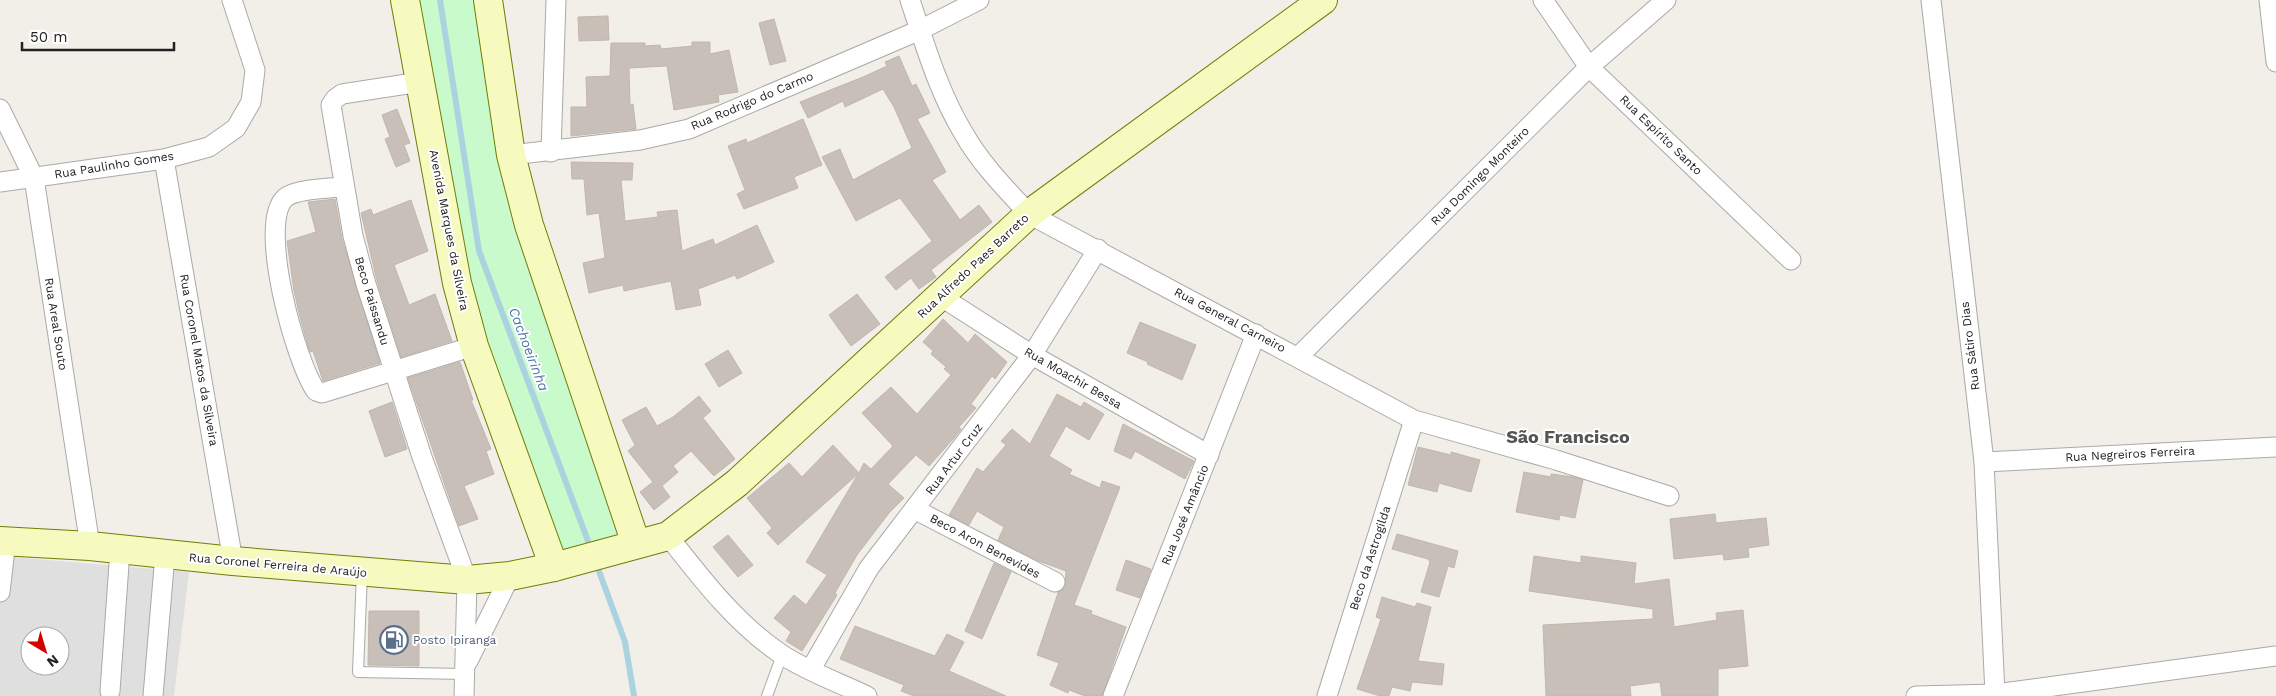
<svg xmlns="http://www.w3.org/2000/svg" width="2276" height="696" viewBox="0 0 2276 696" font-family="'Work Sans',sans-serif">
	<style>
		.residential { fill: #e0dfdf; fill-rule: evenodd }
		.park { fill: #c8facc }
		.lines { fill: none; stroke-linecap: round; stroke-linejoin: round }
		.stream { stroke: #aad3df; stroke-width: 6 }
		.building { fill: #c7bfb8; stroke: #c4b6ab }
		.lane-casing { stroke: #a9a9a9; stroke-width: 12 }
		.street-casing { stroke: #a9a9a9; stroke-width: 21 }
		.secondary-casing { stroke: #707d05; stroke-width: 30 }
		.lane { stroke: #fff; stroke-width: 10 }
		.street { stroke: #fff; stroke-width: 19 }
		.secondary { stroke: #f7fabf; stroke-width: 28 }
		.labels { text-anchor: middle; stroke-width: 4; stroke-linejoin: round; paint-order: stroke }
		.street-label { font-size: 12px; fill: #222; stroke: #fff }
		.service-label { font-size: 12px; fill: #4e5e75; stroke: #fff; text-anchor: start }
		.water-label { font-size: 14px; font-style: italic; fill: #4a7aab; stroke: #fff }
		.district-label { font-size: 18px; font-weight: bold; fill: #555; stroke: #fff }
	</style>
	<rect width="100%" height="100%" fill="#f2efe9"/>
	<path class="residential" d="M0,556l189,16 -15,124h-174zM30,636h30v30h-30z"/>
	<polygon class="park" points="417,0 481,0 515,227 575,408 623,540 563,558 481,329 455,247"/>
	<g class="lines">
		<g class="stream">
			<polyline points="440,0 479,251 591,549"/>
			<polyline points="596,563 625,642 634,696"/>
		</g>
	</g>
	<g class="building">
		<polygon points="608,16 609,40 579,41 578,17"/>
		<polygon points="774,19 786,61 770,65 759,23"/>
		<polygon points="692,42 710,42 710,54 729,50 738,92 718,95 719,102 674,110 667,66 629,68 630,105 633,104 636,129 571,136 571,107 587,107 586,77 610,76 611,43 645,43 645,46 660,45 661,49 692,46"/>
		<polygon points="899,56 912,86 916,84 930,113 917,119 946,172 932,180 960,220 979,205 992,222 931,270 936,277 919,289 911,278 896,290 885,277 932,241 900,198 856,221 822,157 840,149 853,180 912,148 894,107 883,89 845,107 843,101 808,118 800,102 863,77 887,66 885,62"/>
		<polygon points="397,109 410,143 404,145 410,161 396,167 385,139 390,137 382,115"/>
		<polygon points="803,119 822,165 794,177 798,188 744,209 737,194 745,190 728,146 746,139 747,143"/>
		<polygon points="571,162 633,163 632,180 621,180 625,221 658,217 657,212 677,210 682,251 713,239 715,245 757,225 774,262 737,279 735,275 698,289 701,305 676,310 671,281 624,291 623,285 589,293 583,263 605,258 599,213 587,215 584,179 572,179"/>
		<polygon points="335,199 342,239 380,363 323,381 313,351 310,352 309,349 301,321 294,291 287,241 316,232 308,202"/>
		<polygon points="411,200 428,251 394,265 409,305 435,294 452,341 401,357 377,281 361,213 371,209 373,215"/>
		<polygon points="857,294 880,324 851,346 829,315"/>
		<polygon points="943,319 968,343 975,334 1007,362 995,379 992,376 971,404 976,408 959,427 961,429 954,438 929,466 916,455 888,484 904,498 889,513 857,555 835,593 837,595 802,651 786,641 791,632 774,618 794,595 806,605 827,575 806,562 858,474 778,545 767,533 772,528 747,498 789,463 802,477 833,445 859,473 864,463 871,469 893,446 862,413 891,387 917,414 951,375 944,369 946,367 931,354 933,351 923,342"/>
		<polygon points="1140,322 1196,345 1182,380 1147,364 1148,362 1127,353"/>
		<polygon points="728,350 742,373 719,387 705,364"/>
		<polygon points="460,362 473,400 471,400 491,449 486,451 494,474 464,486 478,519 459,526 408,378"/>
		<polygon points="1057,394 1081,407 1084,402 1104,414 1089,440 1066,426 1049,456 1072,470 1069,474 1100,488 1102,481 1120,487 1074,605 1092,611 1091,614 1126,627 1102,696 1085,696 1069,690 1068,693 1050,685 1059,663 1037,655 1058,593 1065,587 1066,571 1036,560 998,540 1004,527 977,511 969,525 949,515 977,468 983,472 1006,445 1001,441 1012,429 1030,444"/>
		<polygon points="699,396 711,411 703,418 735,459 714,476 691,451 673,466 678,472 662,486 670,497 654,510 640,492 653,482 628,451 635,445 622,420 646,407 657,426 673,417"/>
		<polygon points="392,402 407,449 385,457 369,411"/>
		<polygon points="1123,424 1194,461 1185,479 1135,451 1131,459 1114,451"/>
		<polygon points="1418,447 1451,455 1451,452 1480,460 1471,492 1439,483 1437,492 1408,485"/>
		<polygon points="1524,472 1551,477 1551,474 1573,477 1583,480 1575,518 1560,515 1559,520 1516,512"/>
		<polygon points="1715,514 1716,523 1766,518 1769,545 1748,548 1749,557 1724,560 1723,554 1674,559 1670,519"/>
		<polygon points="1397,534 1458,551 1454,568 1448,566 1439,597 1421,592 1430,562 1428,559 1392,549"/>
		<polygon points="728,535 753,565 738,577 713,547"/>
		<polygon points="1534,556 1581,563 1581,556 1636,563 1634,584 1669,579 1674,627 1717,620 1716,613 1743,610 1748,666 1718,669 1718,696 1662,696 1660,682 1630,686 1631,696 1546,696 1543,625 1653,619 1653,609 1529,591"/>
		<polygon points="1126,560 1151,569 1140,598 1116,590"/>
		<polygon points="994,563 1011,572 982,639 965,631"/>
		<polygon points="1382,597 1415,607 1417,603 1431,607 1418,661 1444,664 1442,685 1412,682 1410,691 1392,687 1389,696 1380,696 1357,689 1381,619 1376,617"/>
		<polygon points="369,611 419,611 419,666 368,665"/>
		<polygon points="855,626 935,656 947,634 964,642 949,671 1006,696 914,696 901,691 904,685 840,659"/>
	</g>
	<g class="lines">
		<defs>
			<g id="lane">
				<polyline points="362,573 358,672 465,674"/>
				<polyline points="767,696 782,655"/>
			</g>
			<g id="street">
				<path d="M910,0c15,45 29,93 54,134 17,30 42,55 65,80l385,206 142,40 113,36"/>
				<polyline points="1543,0 1589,67 1791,260"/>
				<polyline points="1931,0 1984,462 1995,694"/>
				<polyline points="2269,0 2276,62"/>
				<polyline points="420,82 342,94 335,99 331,105 353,236 366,284 422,457 467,580 464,696"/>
				<polyline points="0,109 34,178 90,546"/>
				<polyline points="551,152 556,0"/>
				<polyline points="511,155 640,140 689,129 920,30 979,0"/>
				<polyline points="164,159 233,561"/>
				<polyline points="0,182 164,159 209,147 236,128 251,102 255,70 232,0"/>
				<path d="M344,187c-14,1 -49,2 -59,11 -28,26 11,165 31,193l6,2 152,-47"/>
				<polyline points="940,296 1032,355 1209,455"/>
				<polyline points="1299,356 1589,67 1666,0"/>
				<polyline points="1984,462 2276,447"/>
				<polyline points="916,510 1055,582"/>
				<path d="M668,536c33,42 68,88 113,118 25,17 59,29 86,42"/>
				<polyline points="0,592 6,541"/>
				<polyline points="468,661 510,576"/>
				<polyline points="811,669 869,568 1032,355 1098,249"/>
				<polyline points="110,691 120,550"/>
				<polyline points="153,696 165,555"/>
				<polyline points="1113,696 1256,334"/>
				<polyline points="1327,696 1414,420"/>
				<polyline points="1916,696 1995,694 2276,656"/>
			</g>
			<g id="secondary">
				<polyline points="405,0 457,283 474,346 554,567"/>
				<polyline points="488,0 511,155 529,225 636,544"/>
				<polyline points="0,541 90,546 233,561 467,580 510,576 554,567 668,536 737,483 1029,214 1323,0"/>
			</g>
		</defs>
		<use href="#lane" class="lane-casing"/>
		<use href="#street" class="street-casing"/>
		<use href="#secondary" class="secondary-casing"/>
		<use href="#lane" class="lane"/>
		<use href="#street" class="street"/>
		<use href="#secondary" class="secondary"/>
	</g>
	<defs>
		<symbol id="fuel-ring" viewBox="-11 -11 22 22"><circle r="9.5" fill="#fff" stroke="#5c6f8a" stroke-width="1.5"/><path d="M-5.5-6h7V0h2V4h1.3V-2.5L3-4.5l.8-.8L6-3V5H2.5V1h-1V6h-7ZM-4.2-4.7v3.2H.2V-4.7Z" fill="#5c6f8a"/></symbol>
	</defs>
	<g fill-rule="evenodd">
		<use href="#fuel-ring" x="378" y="624" width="32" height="32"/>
	</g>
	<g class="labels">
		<g class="street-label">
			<text transform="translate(752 101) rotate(-23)" y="4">Rua Rodrigo do Carmo</text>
			<text transform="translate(1661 135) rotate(44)" y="4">Rua Espírito Santo</text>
			<text transform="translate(114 165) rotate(-9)" y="4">Rua Paulinho Gomes</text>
			<text transform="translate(1480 176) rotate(-45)" y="4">Rua Domingo Monteiro</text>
			<text transform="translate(449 230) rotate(79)" y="4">Avenida Marques da Silveira</text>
			<text transform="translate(973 266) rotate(-43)" y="4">Rua Alfredo Paes Barreto</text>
			<text transform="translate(372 301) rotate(73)" y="4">Beco Paissandu</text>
			<text transform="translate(1230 320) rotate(28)" y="4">Rua General Carneiro</text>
			<text transform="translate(56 324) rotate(81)" y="4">Rua Areal Souto</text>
			<text transform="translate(1970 346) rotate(-97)" y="4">Rua Sátiro Dias</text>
			<text transform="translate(199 360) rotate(80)" y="4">Rua Coronel Matos da Silveira</text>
			<text transform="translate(1073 378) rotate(30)" y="4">Rua Moachir Bessa</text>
			<text transform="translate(2130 454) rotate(-3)" y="4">Rua Negreiros Ferreira</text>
			<text transform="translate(954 459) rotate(-53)" y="4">Rua Artur Cruz</text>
			<text transform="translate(1185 515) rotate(-68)" y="4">Rua José Amâncio</text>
			<text transform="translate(985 546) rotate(28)" y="4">Beco Aron Benevides</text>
			<text transform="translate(1370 558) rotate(-72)" y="4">Beco da Astrogilda</text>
			<text transform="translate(278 565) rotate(5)" y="4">Rua Coronel Ferreira de Araújo</text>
		</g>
		<g class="service-label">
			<text x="413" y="644">Posto Ipiranga</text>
		</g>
		<g class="water-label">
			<text transform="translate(529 349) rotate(69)" y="5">Cachoeirinha</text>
		</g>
		<g class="district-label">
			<text x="1568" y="443">São Francisco</text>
		</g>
	</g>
	<g transform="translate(45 651) rotate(142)"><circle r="24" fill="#ffffff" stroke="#a7a7a7"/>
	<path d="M0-4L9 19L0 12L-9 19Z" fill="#d40000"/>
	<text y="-8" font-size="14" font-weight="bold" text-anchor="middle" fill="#222222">N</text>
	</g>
	<path d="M22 42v8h152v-8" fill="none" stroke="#222222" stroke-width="2.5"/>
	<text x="30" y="42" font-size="15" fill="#222222" stroke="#ffffff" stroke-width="4" paint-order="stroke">50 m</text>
</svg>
